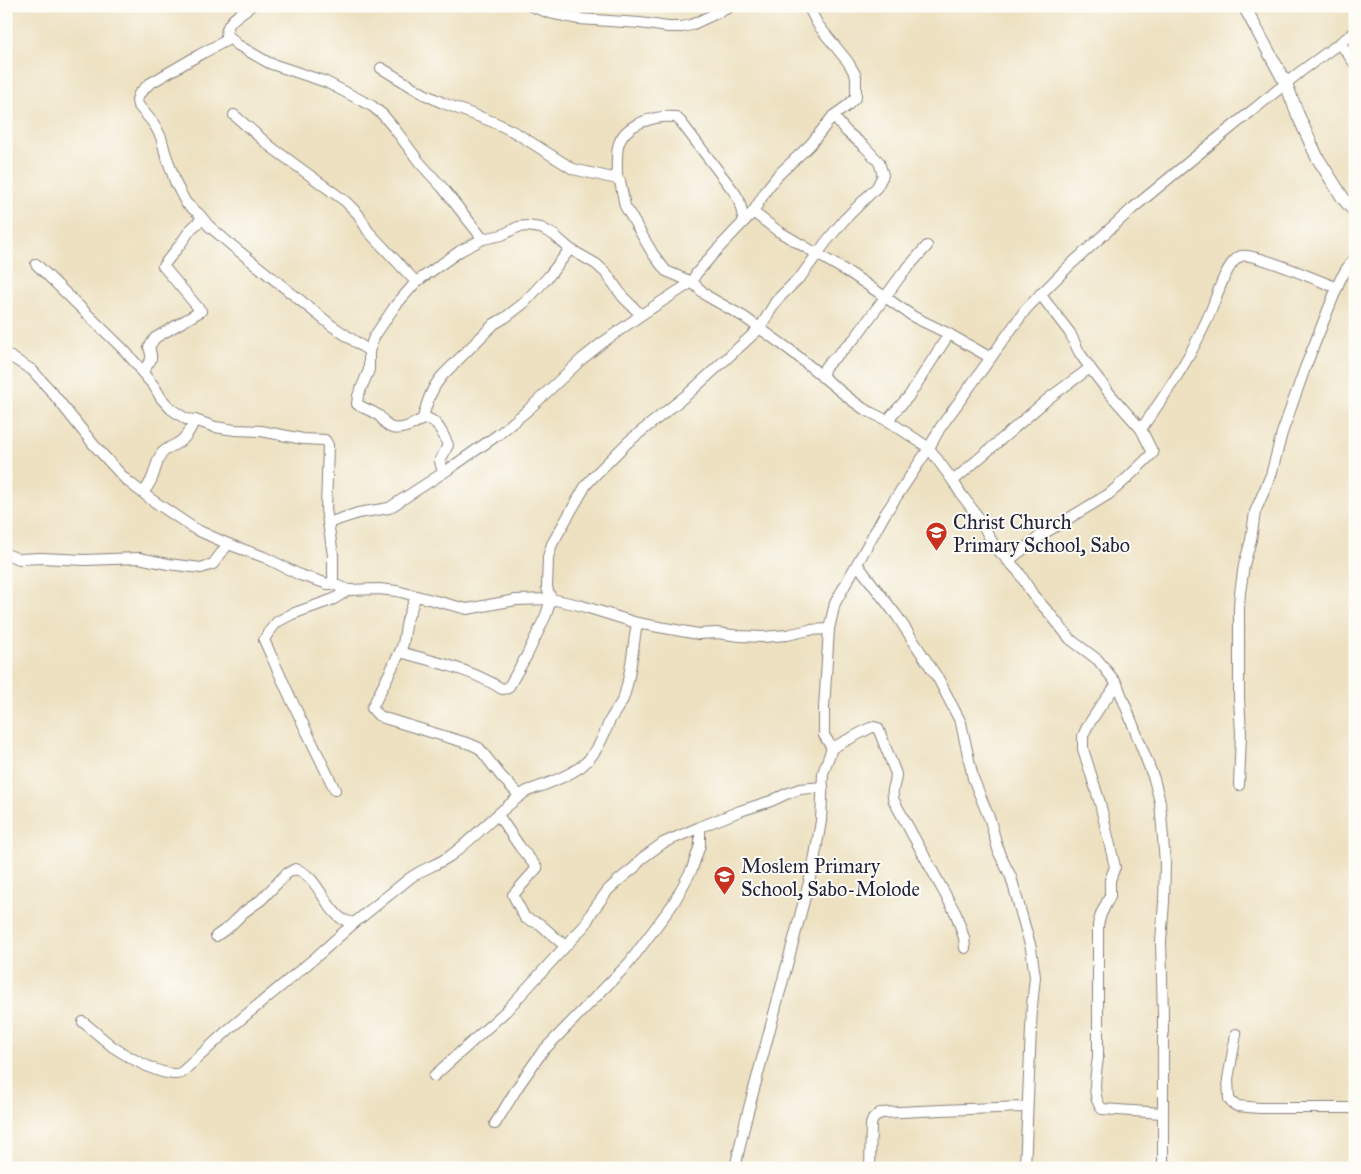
<svg xmlns="http://www.w3.org/2000/svg" width="1361" height="1174" viewBox="0 0 1361 1174" font-family="'IM FELL Great Primer',serif">
	<style>
		.lines { fill: none; stroke-linecap: round; stroke-linejoin: round }
		.minor-casing { stroke: #88827e; stroke-width: 12 }
		.major-casing { stroke: #88827e; stroke-width: 14 }
		.minor { stroke: #fff; stroke-width: 10 }
		.major { stroke: #fff; stroke-width: 12 }
		.labels { text-anchor: middle; stroke-width: 4; stroke-linejoin: round; paint-order: stroke }
		.poi-label { font-size: 20px; fill: #22223b; stroke: #fdfcf7; text-anchor: start }
	</style>
	<rect width="100%" height="100%" fill="#fdfcf7"/>
	<filter id="ink" filterUnits="userSpaceOnUse"><feTurbulence type="fractalNoise" baseFrequency=".02" numOctaves="2"/><feDisplacementMap in="SourceGraphic" scale="10" xChannelSelector="R" yChannelSelector="G"/><feConvolveMatrix kernelMatrix="1 2 1 2 8 2 1 2 1" color-interpolation-filters="sRGB"/></filter>
	<filter id="wash" filterUnits="userSpaceOnUse"><feTurbulence type="fractalNoise" baseFrequency=".0096" numOctaves="4" result="noise"/><feDisplacementMap in="SourceGraphic" scale="20" xChannelSelector="R" yChannelSelector="G"/><feGaussianBlur stdDeviation="1.12" result="paint"/><feColorMatrix in="noise" values="0 0 0 0 0 0 0 0 0 0 0 0 0 0 0 0 0 1.4 0 .05"/><feComposite in="paint" operator="in"/></filter>
	<g filter="url(#wash)">
		<rect width="100%" height="100%" fill="#ede1c1"/>
	</g>
	<g filter="url(#ink)">
		<g class="lines">
			<defs>
				<g id="minor">
					<path d="M251,6c-11,8 -25,15 -25,30l5,2 5,6 33,19 57,19 46,24 11,9 11,13 26,35 22,24 41,52"/>
					<polyline points="531,6 550,13 579,19 640,23 668,27 682,27 691,25 732,6"/>
					<polyline points="231,38 199,55 149,84 139,94 137,100 138,105 154,124 161,137 165,152 176,184 186,203 199,214 209,226 230,244 331,325 369,351"/>
					<polyline points="1340,43 1355,64"/>
					<polyline points="381,68 424,94 443,103 496,123 516,133 573,169 617,179 620,181 625,206 653,254 666,271 692,282 707,296 744,317 790,350 850,399 864,409 890,422 929,448 953,481 961,494 979,518 995,547 1018,571 1033,595 1051,615 1070,639 1098,660 1117,684 1154,779 1160,802 1165,863 1164,902 1161,942 1163,1014 1163,1168"/>
					<polyline points="234,115 271,147 345,201 358,214 368,231 416,282"/>
					<path d="M617,179c0,-11 -1,-22 1,-32 5,-24 38,-32 58,-30l5,5 54,71 4,7 5,21"/>
					<polyline points="753,212 778,231 853,275 914,317 949,334 991,358"/>
					<polyline points="36,264 123,349 140,368 141,371 154,386 161,398 171,409 186,419 195,420 215,427 235,430 261,431 303,439 325,440 328,445 326,509 333,555 333,584"/>
					<polyline points="6,354 32,370 51,391 94,445 126,480 152,500 195,529 228,544 264,557 300,575 328,584 333,584 348,590 379,589 397,591 467,609 516,600 551,599 579,605 637,623 698,634 717,633 740,636 763,637 787,635 809,630 829,629"/>
					<path d="M143,373c4,-13 12,-8 6,-26l6,-9 46,-27 -38,-45 16,-20 12,-17 11,-10"/>
					<polyline points="822,377 825,367 855,338 902,274 927,246"/>
					<path d="M423,418c4,-16 8,-29 19,-42l52,-52 12,-7 18,-14 25,-27 21,-27"/>
					<polyline points="890,422 891,416 909,396 949,334"/>
					<path d="M1141,429c28,-39 53,-77 71,-121 5,-13 15,-47 29,-52 12,-4 81,26 96,32"/>
					<path d="M443,473l-3,-12 8,-16c-21,-50 -29,-12 -56,-17 -7,-2 -8,-9 -14,-13 -7,-5 -14,-6 -21,-11l1,-8 11,-26v-19l5,-14 21,-31 21,-24 44,-31 23,-12 19,-4 16,-8 9,-1 14,2 13,7 16,14 26,15 10,9 17,24 18,18"/>
					<polyline points="953,481 1049,398 1090,368"/>
					<path d="M143,492c13,-13 11,-28 19,-39 6,-6 14,-8 20,-13 6,-5 9,-13 13,-20"/>
					<polyline points="328,523 358,513 389,508 449,469 499,434 528,410 582,359 602,343 641,315 692,282 696,274 714,253 753,212 767,189 778,175 810,145 833,116 847,106 856,97 856,76 848,62 818,25 808,6"/>
					<polyline points="6,554 19,559 41,558 85,560 139,558 168,564 201,568 213,564 228,544"/>
					<polyline points="1008,561 1043,534 1109,494 1123,482 1153,453 1141,429 1110,394 1090,368 1079,352 1070,333 1040,294"/>
					<polyline points="857,564 897,616 939,680 961,723 973,778 990,820 999,853 1011,877 1031,948 1035,977 1032,1006 1025,1168"/>
					<polyline points="416,596 407,620 403,644 400,652 372,708 378,715 384,718 470,744 479,748 483,753 501,776 520,796"/>
					<path d="M400,652c35,10 71,17 102,37l6,-1 19,-33 19,-40 5,-16 -4,-11 1,-31 4,-13 34,-59 10,-11 32,-32 61,-49 71,-65 16,-27 26,-26 24,-33 18,-22 33,-33 6,-12 -4,-13 -15,-16 -17,-14 -14,-16"/>
					<path d="M1117,684l-17,23 -13,20 -4,9v13l17,54 15,64 -5,13v16l-9,18 -3,11v133c-2,15 -7,39 4,51l60,4"/>
					<path d="M832,748l38,-20 4,-1 4,1 18,46c0,12 -6,15 -2,27l62,113 8,24 1,10"/>
					<polyline points="1239,785 1241,734 1239,697 1239,607 1240,593 1244,565 1251,540 1255,512 1271,475 1282,433 1305,368 1340,280 1347,268 1355,258"/>
					<polyline points="335,790 291,699 264,640 268,633 277,622 292,614 334,599 348,590"/>
					<polyline points="498,815 520,847 537,868 513,895 525,918 540,924 565,946"/>
					<path d="M216,936l13,-9 15,-15 17,-12 25,-26 9,-5c22,5 29,38 47,50 4,2 8,3 12,4"/>
					<path d="M83,1022c10,8 20,17 30,25 14,9 52,32 68,26l47,-43 88,-73 38,-34 56,-45c12,-9 27,-13 40,-22 27,-20 50,-47 77,-65 18,-6 42,-15 56,-26 13,-11 20,-27 26,-43 4,-8 10,-15 14,-23 8,-21 10,-54 14,-76"/>
					<polyline points="1236,1034 1228,1079 1229,1099 1232,1103 1237,1106 1259,1108 1355,1108"/>
					<polyline points="434,1076 506,1011 585,925 592,912 608,890 619,880 635,867 641,859 663,843 700,827 740,811 771,801 786,794 800,789 823,787"/>
					<polyline points="495,1124 519,1085 542,1052 629,963 673,904 692,869 700,845 700,827"/>
					<polyline points="735,1168 745,1123 813,867 821,821 823,773 832,748 824,735 824,708 829,629 835,603 885,514 929,448 940,428 1026,309 1068,267 1133,208 1207,147 1300,72 1355,32"/>
					<polyline points="870,1168 871,1124 873,1119 880,1113 941,1110 1027,1107"/>
				</g>
				<polyline id="major" points="1244,6 1286,84 1298,115 1317,157 1343,198 1355,212"/>
			</defs>
			<use href="#minor" class="minor-casing"/>
			<use href="#major" class="major-casing"/>
			<use href="#minor" class="minor"/>
			<use href="#major" class="major"/>
		</g>
	</g>
	<defs>
		<symbol id="school-pin" viewBox="-11 -11 22 30"><path d="M0 17L-7.5 6A9.5 9.5 0 1 1 7.5 6Z" fill="#c8321e" stroke="#fdfcf7"/><path d="M0-5L7-2L0 1L-7-2ZM-4 1L0 2.5L4 1V4Q0 6-4 4Z" fill="#fff"/></symbol>
	</defs>
	<g fill-rule="evenodd">
		<use href="#school-pin" x="924" y="520" width="25" height="34"/>
		<use href="#school-pin" x="712" y="864" width="25" height="34"/>
	</g>
	<g class="labels">
		<g class="poi-label">
			<text x="953" y="529">Christ Church<tspan x="953" dy="23">Primary School, Sabo</tspan></text>
			<text x="741" y="873">Moslem Primary<tspan x="741" dy="23">School, Sabo-Molode</tspan></text>
		</g>
	</g>
	<rect width="1361" height="1174" fill="none" stroke="#fdfcf7" stroke-width="25"/>
</svg>
